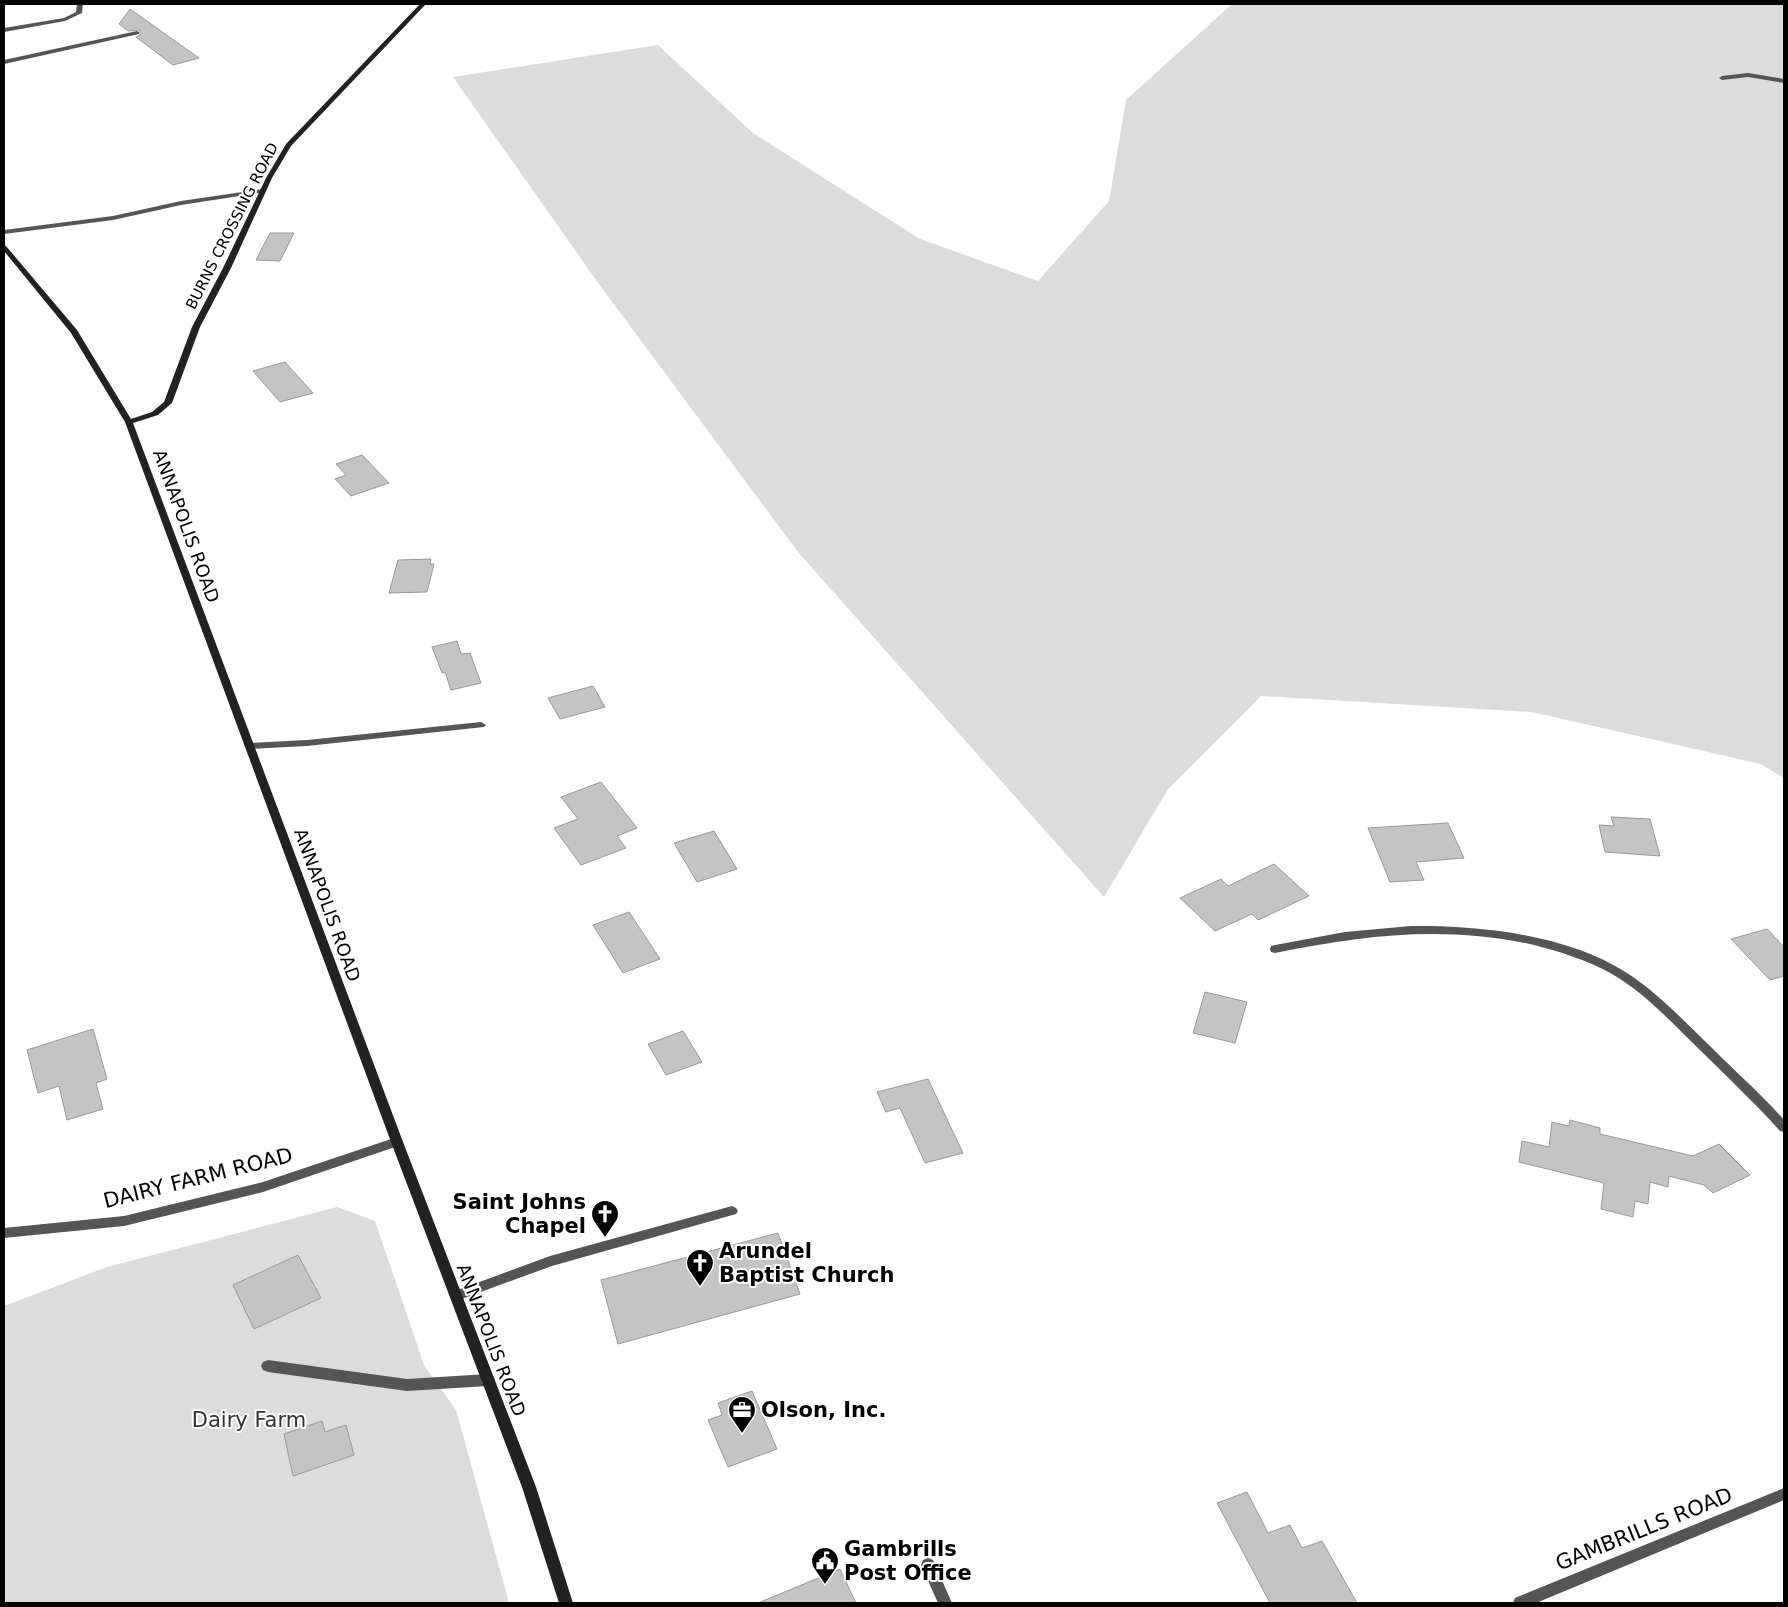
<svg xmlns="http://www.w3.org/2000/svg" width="1788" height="1607" viewBox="0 0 1788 1607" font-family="'DejaVu Sans',sans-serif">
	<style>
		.green { fill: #dcdcdc }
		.building { fill: #c4c4c4; stroke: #999 }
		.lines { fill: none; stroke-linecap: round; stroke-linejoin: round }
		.service { fill: #555; fill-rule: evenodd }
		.minor { fill: #555; fill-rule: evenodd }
		.tertiary { fill: #555; fill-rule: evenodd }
		.secondary { fill: #222; fill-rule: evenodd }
		.labels { text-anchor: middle; stroke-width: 4; stroke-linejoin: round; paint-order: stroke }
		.far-street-label { font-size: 15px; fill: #000; stroke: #fff }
		.street-label { font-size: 18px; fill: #000; stroke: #fff }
		.near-street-label { font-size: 21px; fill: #000; stroke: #fff }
		.near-poi-label { font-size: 21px; font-weight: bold; fill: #000; stroke: #fff; text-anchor: start }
		.near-park-label { font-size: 21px; fill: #333; stroke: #fff }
	</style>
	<rect width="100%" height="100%" fill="#fff"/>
	<g class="green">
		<polygon points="1232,4 1784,4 1784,778 1761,764 1532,712 1261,696 1168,789 1104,897 798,552 601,287 453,77 658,45 753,133 920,239 1038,281 1109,201 1126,100"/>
		<polygon points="337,1207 375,1221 424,1365 456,1410 509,1603 4,1603 4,1306 107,1267"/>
	</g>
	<g class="building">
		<polygon points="130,9 199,58 173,65 136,37 140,35 140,30 128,31 119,24"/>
		<polygon points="270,233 294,233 280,261 256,260"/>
		<polygon points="285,362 313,393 280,402 253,371"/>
		<polygon points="362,455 389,483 351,496 335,479 346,475 336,464"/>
		<polygon points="431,559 430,564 434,564 427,592 389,593 398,560"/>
		<polygon points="457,641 461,654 470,653 481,683 451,690 445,672 442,673 432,647"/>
		<polygon points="593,686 605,707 560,719 548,698"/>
		<polygon points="601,782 637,828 617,836 626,848 581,865 554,828 578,819 561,797"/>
		<polygon points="1611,817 1650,819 1660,856 1605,852 1599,825 1614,826"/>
		<polygon points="1448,823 1464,858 1416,862 1424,880 1390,882 1368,828"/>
		<polygon points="714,831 737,869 697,882 674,843"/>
		<polygon points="1274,864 1309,896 1258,920 1252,914 1215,931 1180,898 1221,879 1228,886"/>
		<polygon points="629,912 660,959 623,973 593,925"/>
		<polygon points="1767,929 1784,947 1784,976 1770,980 1731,939"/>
		<polygon points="1205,992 1247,1002 1235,1043 1193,1033"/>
		<polygon points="93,1029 107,1079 96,1083 103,1109 67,1120 59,1086 38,1093 27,1050"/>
		<polygon points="683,1031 702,1062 666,1075 648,1044"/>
		<polygon points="928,1079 963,1153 925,1163 900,1108 886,1112 877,1092"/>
		<polygon points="1570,1120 1600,1128 1600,1134 1693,1156 1719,1144 1750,1175 1713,1193 1704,1185 1669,1176 1668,1187 1650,1182 1648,1204 1635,1201 1633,1217 1601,1209 1604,1183 1519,1162 1522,1141 1549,1147 1552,1122 1569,1126"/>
		<polygon points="778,1233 800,1294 618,1344 601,1280"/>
		<polygon points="298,1255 321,1298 254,1329 233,1285"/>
		<polygon points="752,1391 777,1449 728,1467 708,1420 722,1415 718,1403"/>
		<polygon points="322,1421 325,1432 346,1425 354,1455 293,1476 284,1434"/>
		<polygon points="1247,1492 1268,1533 1290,1525 1302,1548 1322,1541 1357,1603 1270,1603 1217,1503"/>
		<polygon points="840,1569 856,1603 758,1603"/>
	</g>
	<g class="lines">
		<g class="service">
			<polygon points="77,4 83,4 82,13 65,21 4,32 4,28 64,18 76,12"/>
			<polygon points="137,31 139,32 139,34 4,64 4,60"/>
			<polygon points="263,189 265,190 265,192 181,205 113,220 4,234 4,230 113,216 181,201"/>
			<polygon points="481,722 486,725 484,727 307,746 249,749 244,746 249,743 307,740"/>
			<polygon points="732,1206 736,1208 738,1211 736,1214 552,1266 456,1301 452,1300 450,1296 452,1292 550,1256"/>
			<polygon points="268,1360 407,1379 488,1374 493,1376 495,1380 493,1384 488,1386 407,1391 268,1372 263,1370 261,1366 263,1362"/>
			<polygon points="928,1558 933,1560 952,1603 938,1603 921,1565 923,1560"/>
		</g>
		<g class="minor">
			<polygon points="1748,73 1784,79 1784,83 1748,77 1722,80 1719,78 1722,76"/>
			<path d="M1411,926c70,-1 157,9 216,47 31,20 58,49 85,75 24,24 50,47 72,72v12l-4,-1c-25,-28 -53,-54 -80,-81 -27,-26 -55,-57 -88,-76 -25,-14 -51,-22 -78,-29 -89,-20 -171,-10 -259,8l-4,-1 -1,-3 1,-3 4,-1 70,-13z"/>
			<polygon points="397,1137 401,1139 403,1142 401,1145 263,1192 124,1226 4,1238 4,1228 124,1216 263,1182"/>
		</g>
		<polygon class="tertiary" points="1784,1488 1784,1500 1536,1603 1513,1603 1515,1598"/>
		<polygon class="secondary" points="420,4 426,4 291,146 272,178 231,268 200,327 172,403 158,415 133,423 403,1142 536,1487 573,1603 559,1603 522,1487 391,1142 125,422 71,333 4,251 4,245 6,246 77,330 131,419 152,412 164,402 192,327 223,268 266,178 286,144"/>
	</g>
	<defs>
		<symbol id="church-pin" viewBox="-11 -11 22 30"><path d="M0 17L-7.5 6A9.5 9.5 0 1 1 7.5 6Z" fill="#000" stroke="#fff"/><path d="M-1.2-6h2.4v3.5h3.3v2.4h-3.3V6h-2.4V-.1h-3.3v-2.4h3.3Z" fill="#fff"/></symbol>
		<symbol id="office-pin" viewBox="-11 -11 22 30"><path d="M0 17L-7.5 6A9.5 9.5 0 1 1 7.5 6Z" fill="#000" stroke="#fff"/><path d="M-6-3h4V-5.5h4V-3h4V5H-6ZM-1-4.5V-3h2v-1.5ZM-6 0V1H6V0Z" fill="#fff"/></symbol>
		<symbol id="civic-pin" viewBox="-11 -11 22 30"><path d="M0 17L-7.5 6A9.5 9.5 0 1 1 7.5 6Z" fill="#000" stroke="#fff"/><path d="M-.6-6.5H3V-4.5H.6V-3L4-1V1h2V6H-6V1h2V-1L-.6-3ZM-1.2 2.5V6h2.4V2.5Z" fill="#fff"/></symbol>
	</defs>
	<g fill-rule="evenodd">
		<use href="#church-pin" x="589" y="1198" width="32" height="43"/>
		<use href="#church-pin" x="684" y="1247" width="32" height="43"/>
		<use href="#office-pin" x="726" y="1394" width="32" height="43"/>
		<use href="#civic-pin" x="809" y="1545" width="32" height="43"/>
	</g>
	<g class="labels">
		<g class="far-street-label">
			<text transform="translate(232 226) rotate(-63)" y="5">BURNS CROSSING ROAD</text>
		</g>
		<g class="street-label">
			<text transform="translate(186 526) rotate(70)" y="6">ANNAPOLIS ROAD</text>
			<text transform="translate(327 905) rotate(70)" y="6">ANNAPOLIS ROAD</text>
			<text transform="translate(491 1340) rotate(69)" y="6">ANNAPOLIS ROAD</text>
		</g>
		<g class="near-street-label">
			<text transform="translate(198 1178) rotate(-14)" y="7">DAIRY FARM ROAD</text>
			<text transform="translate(1644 1529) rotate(-22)" y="7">GAMBRILLS ROAD</text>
		</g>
		<g class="near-poi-label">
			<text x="586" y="1209" text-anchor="end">Saint Johns<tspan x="586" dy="24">Chapel</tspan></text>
			<text x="719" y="1258">Arundel<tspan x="719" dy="24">Baptist Church</tspan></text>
			<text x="761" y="1417">Olson, Inc.</text>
			<text x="844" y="1556">Gambrills<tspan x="844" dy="24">Post Office</tspan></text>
		</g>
		<g class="near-park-label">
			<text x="249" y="1427">Dairy Farm</text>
		</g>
	</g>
	<rect width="1788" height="1607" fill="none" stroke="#000000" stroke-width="10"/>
</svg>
